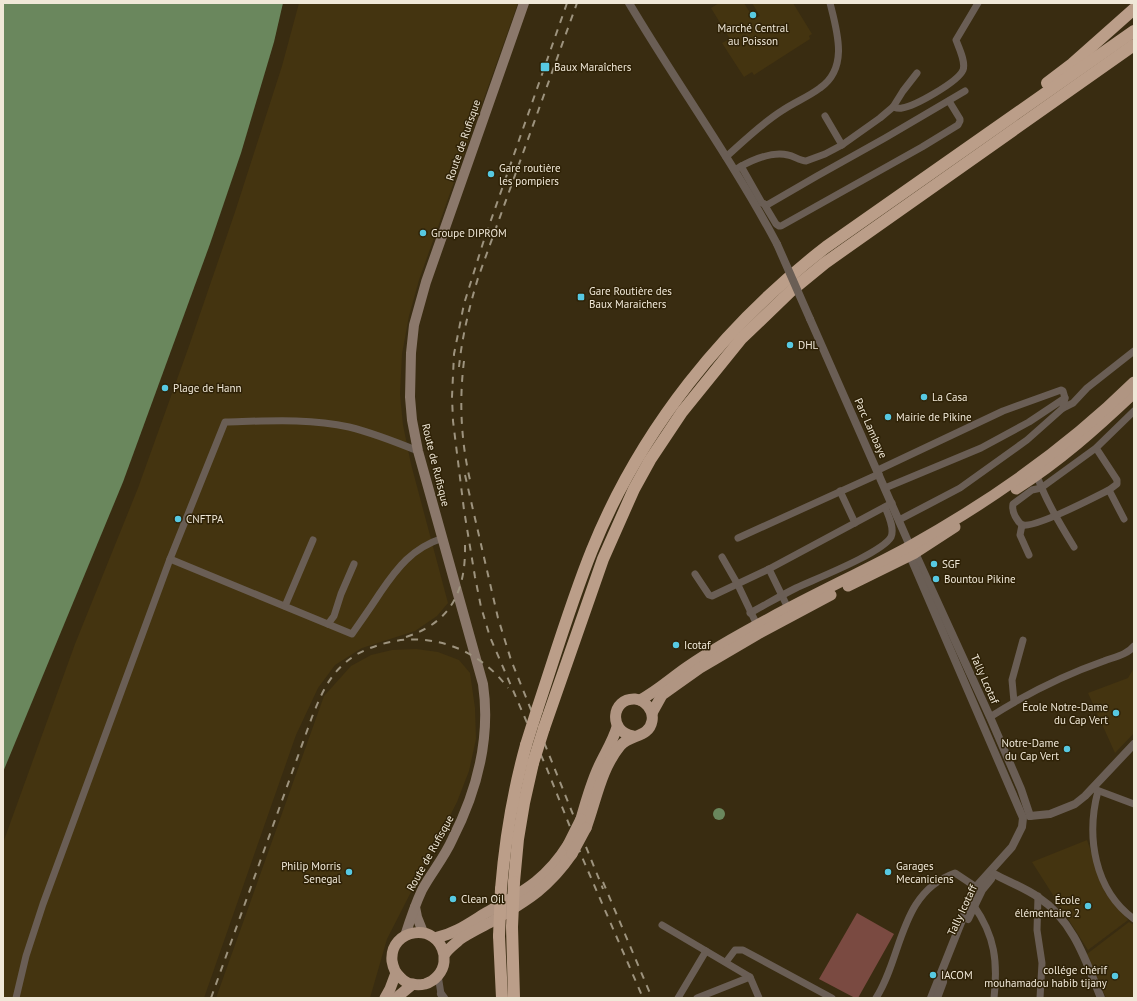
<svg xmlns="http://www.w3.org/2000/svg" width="1137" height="1001" viewBox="0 0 1137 1001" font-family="'PT Sans',sans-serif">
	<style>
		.built { fill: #443410 }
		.green { fill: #7a4a41 }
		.water { fill: #6a875d }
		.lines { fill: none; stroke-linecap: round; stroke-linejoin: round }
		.minor { stroke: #6a5e55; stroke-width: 7 }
		.tertiary { stroke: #6a5e55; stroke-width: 8 }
		.secondary { stroke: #8b786b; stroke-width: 10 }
		.trunk { stroke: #b09582; stroke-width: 11 }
		.motorway { stroke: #bb9e89; stroke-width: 12 }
		.rail { stroke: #9d937e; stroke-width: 2; stroke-dasharray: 7 7; stroke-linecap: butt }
		.tertiary-bridge { stroke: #6a5e55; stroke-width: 8 }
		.trunk-bridge { stroke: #b09582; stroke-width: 11 }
		.motorway-bridge { stroke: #bb9e89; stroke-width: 12 }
		.poi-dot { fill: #57c9e2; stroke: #2f2207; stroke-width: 1.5 }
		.labels { text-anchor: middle; stroke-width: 3; stroke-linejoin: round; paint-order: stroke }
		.poi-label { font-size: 11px; fill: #f0e8d8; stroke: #2f2207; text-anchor: start }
		.street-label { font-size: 11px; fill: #f0e8d8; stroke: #2f2207 }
	</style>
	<rect width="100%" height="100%" fill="#392c11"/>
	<g class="built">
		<polygon points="299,3 518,3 419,280 409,316 402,354 400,394 403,425 411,464 448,603 437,616 415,631 362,648 335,665 318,688 296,735 204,998 3,998 3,843 75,644 138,488 189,346 235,212 282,66"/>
		<polygon points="719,3 744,3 754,19 760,16 752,3 793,3 812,34 809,36 810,39 754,75 752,72 744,77 722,43 730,39 711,8"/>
		<polygon points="416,649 438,652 459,660 470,673 475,708 476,739 469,771 457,802 387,939 370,998 216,998 324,696 351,666 371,655 392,650"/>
		<polygon points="1134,668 1134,733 1115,753 1088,693 1128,678"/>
		<polygon points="1087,840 1105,892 1128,920 1088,950 1032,862"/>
		<polygon points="1129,922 1134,925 1134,998 1106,998 1087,954"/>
	</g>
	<polygon class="green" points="857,913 894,934 858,998 855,998 819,979"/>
	<g class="water">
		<polygon points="3,3 283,3 274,42 241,153 210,244 123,482 3,772"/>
		<circle cx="719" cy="814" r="6"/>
	</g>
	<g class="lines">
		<g class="minor">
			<path d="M893,107c3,1 6,2 9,1 13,-2 56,-26 61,-38 3,-8 -4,-22 -7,-30l22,-37"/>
			<polyline points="825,116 842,145"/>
			<path d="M726,157c18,-16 36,-34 57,-47 12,-8 25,-13 37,-22 29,-20 17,-57 10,-85"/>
			<polyline points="741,166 762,203 767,205 817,176 885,138 965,91"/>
			<path d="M738,168c14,-8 33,-17 50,-13 6,1 12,6 18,6l19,-7 17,-9 38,-27 13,-11 10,-16 14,-18"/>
			<polyline points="764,204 776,224 779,226 781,226 922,147 958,125 960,121 960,119 949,101"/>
			<polyline points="1063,408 1073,403 1087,388 1134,351"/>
			<path d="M1096,448l21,32v4l-8,6c-14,7 -73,38 -86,35 -4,-1 -6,-6 -8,-9 -2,-4 -3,-7 -2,-12l19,-14 9,-2 55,-40 38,-37"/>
			<polyline points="878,470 1003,411 1061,390 1063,391 1065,398 1029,422 981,448 885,488"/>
			<path d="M1037,476c9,25 23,48 37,71"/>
			<polyline points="1109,490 1124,519"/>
			<polyline points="840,491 855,523"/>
			<polyline points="899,520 960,488 1027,440 1063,408 1065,398"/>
			<polyline points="1022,525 1020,535 1029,555"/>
			<polyline points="738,538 879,474"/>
			<polyline points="722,557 738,585 757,625"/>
			<path d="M170,559l182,75c9,-13 19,-27 28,-41 17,-25 32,-45 63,-55"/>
			<polyline points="769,569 788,608"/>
			<polyline points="695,574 709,595 712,596 769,569 892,503"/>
			<polyline points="285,606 313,540"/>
			<path d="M750,613c15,-8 30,-17 46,-25 19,-9 86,-35 95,-51 4,-9 -3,-22 -6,-30"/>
			<polyline points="328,624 334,616 341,594 354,564"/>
			<polyline points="1014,702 1012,680 1023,640"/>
			<path d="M990,717c36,-23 74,-42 114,-56 10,-4 23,-6 30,-15"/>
			<polyline points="1094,789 1134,804"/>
			<path d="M1098,791c-12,45 -4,99 36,128"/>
			<polyline points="1038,896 1037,930 1042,963 1040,998"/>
			<path d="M974,906c21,30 24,56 20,92"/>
			<polyline points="662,925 750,977 759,998"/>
			<polyline points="726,962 735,950 743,950 832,998"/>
			<polyline points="438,975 441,994"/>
			<path d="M16,998l10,-42 17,-52 127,-345 55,-137c41,-1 84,-4 124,5 24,6 47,15 69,24"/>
			<polyline points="678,998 706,951"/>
			<polyline points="697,998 750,977"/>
			<path d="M876,998c27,-42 23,-105 79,-125l21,14"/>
		</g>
		<g class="tertiary">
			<path d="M629,3c48,81 104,158 148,241"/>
			<polyline points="810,319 910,546"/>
			<polyline points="915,553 990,717 1021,789 1030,816"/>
			<polyline points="910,556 1023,818 1022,827 1012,847 976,887 968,905 931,998"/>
			<polyline points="1030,816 1050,814 1075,804 1085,796 1134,744"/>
			<path d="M994,874c15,8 31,14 44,23 35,23 48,64 63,101"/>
			<polyline points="968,919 982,890 991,879"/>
			<polyline points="441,994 444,998"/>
			<polyline points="937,998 943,982"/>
		</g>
		<g class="secondary">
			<polyline points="415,907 417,917 423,932"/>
			<path d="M405,936c5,-16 10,-31 17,-46 9,-17 22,-32 30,-50 25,-49 39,-101 31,-156l-65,-233 -6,-31 -2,-23 1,-44 3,-28 12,-43 98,-279"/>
		</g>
		<g class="trunk">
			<path d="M1016,489c43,-27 81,-61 118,-96"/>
			<polyline points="848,586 915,553 955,527"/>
			<path d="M640,700c17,-9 31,-22 47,-33 26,-18 55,-34 83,-49 46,-25 94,-47 140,-72 81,-45 158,-99 224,-164"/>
			<polyline points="652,713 662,695 676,685 700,668 758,634 831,595"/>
			<path d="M581,819c5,-18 10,-36 18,-53 6,-13 14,-25 18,-39"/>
			<path d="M586,828c10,-27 15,-59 34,-82 10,-12 29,-8 32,-25 2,-11 -7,-21 -17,-22 -24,-1 -27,33 -2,37"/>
			<path d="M435,938c19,-4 33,-14 49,-24 36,-21 61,-32 84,-69"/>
			<path d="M444,955c-6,-34 -55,-27 -52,6 1,6 3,12 8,16 6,7 16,9 25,7 10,-3 18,-12 19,-22 0,-2 0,-5 0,-6 2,-6 11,-12 15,-16 10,-7 21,-12 32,-18 35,-21 57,-33 81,-68"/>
			<polyline points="385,998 390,989 396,973"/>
			<polyline points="396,998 413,984"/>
		</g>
		<g class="motorway">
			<polyline points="1047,83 1072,64 1134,9"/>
			<path d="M537,710c18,-54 34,-108 55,-160 49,-121 132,-224 234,-303l308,-216"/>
			<polyline points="544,728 603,559 634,489 650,460 682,412 741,339 792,290 825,263 1134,45"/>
			<polyline points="514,882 518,839 524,803 533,763"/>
			<path d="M501,889c4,-49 12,-97 25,-144"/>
			<polyline points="512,927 514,998"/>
			<polyline points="499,936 502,998"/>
		</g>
		<g class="rail">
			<polyline points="567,3 483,243 464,304 454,354 452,397 453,421 464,510 475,577 481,607 490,637 547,769 582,857 643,998"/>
			<path d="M464,361c-5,40 -3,80 6,119"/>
			<path d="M459,367c3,-30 10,-59 19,-89l99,-275"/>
			<polyline points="465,475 498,618 511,660 603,889"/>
			<path d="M406,637c46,-15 60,-47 59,-93"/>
			<polyline points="603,882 652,998"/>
			<path d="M211,998l101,-281c8,-20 16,-40 33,-54 11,-10 24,-15 37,-19 48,-14 97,5 126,44"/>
		</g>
		<polyline class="tertiary-bridge" points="777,244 810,319"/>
		<g class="trunk-bridge">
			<polyline points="568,845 581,819"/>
			<polyline points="572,854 586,828"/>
		</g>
		<g class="motorway-bridge">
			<polyline points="526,745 537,710"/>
			<polyline points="533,763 544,728"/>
			<polyline points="512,927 514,882"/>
			<polyline points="499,936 501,889"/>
		</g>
	</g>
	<g class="poi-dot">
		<circle cx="753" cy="15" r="4"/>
		<rect x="540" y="62" width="10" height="10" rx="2"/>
		<circle cx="491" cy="174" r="4"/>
		<circle cx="423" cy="233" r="4"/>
		<rect x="577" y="293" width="8" height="8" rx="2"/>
		<circle cx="790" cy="345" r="4"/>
		<circle cx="165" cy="388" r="4"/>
		<circle cx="924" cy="397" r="4"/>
		<circle cx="888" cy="417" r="4"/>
		<circle cx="178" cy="519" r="4"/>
		<circle cx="934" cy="564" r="4"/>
		<circle cx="936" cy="579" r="4"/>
		<circle cx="676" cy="645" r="4"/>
		<circle cx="1116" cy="713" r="4"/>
		<circle cx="1067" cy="749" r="4"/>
		<circle cx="349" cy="872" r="4"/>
		<circle cx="888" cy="872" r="4"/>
		<circle cx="453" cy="899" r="4"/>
		<circle cx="1088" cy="906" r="4"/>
		<circle cx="933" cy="975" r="4"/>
		<circle cx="1115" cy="976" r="4"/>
	</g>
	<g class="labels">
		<g class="poi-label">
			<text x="753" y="32" text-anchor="middle">Marché Central<tspan x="753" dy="13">au Poisson</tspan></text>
			<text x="554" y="71">Baux Maraîchers</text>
			<text x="499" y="172">Gare routière<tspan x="499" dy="13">les pompiers</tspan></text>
			<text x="431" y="237">Groupe DIPROM</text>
			<text x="589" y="295">Gare Routière des<tspan x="589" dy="13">Baux Maraichers</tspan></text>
			<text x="798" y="349">DHL</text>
			<text x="173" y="392">Plage de Hann</text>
			<text x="932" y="401">La Casa</text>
			<text x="896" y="421">Mairie de Pikine</text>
			<text x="186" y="523">CNFTPA</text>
			<text x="942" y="568">SGF</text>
			<text x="944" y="583">Bountou Pikine</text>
			<text x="684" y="649">Icotaf</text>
			<text x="1108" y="711" text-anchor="end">École Notre-Dame<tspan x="1108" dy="13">du Cap Vert</tspan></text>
			<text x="1059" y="747" text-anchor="end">Notre-Dame<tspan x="1059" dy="13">du Cap Vert</tspan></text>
			<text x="341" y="870" text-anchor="end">Philip Morris<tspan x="341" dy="13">Senegal</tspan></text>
			<text x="896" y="870">Garages<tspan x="896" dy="13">Mecaniciens</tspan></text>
			<text x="461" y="903">Clean Oil</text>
			<text x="1080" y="904" text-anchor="end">École<tspan x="1080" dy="13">élémentaire 2</tspan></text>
			<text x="1107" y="974" text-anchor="end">collége chérif<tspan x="1107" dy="13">mouhamadou habib tijany</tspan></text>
			<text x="941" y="979">IACOM</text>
		</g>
		<g class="street-label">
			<text transform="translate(463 140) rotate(-71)" y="4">Route de Rufisque</text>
			<text transform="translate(871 428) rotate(66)" y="4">Parc Lambaye</text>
			<text transform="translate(436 465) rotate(76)" y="4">Route de Rufisque</text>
			<text transform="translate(985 679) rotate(66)" y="4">Tally Lcotaf</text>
			<text transform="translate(430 853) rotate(-61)" y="4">Route de Rufisque</text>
			<text transform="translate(962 910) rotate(-65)" y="4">Tally Icotaff</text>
		</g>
	</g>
	<rect width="1137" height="1001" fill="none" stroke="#f0e8d8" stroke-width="8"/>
</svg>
